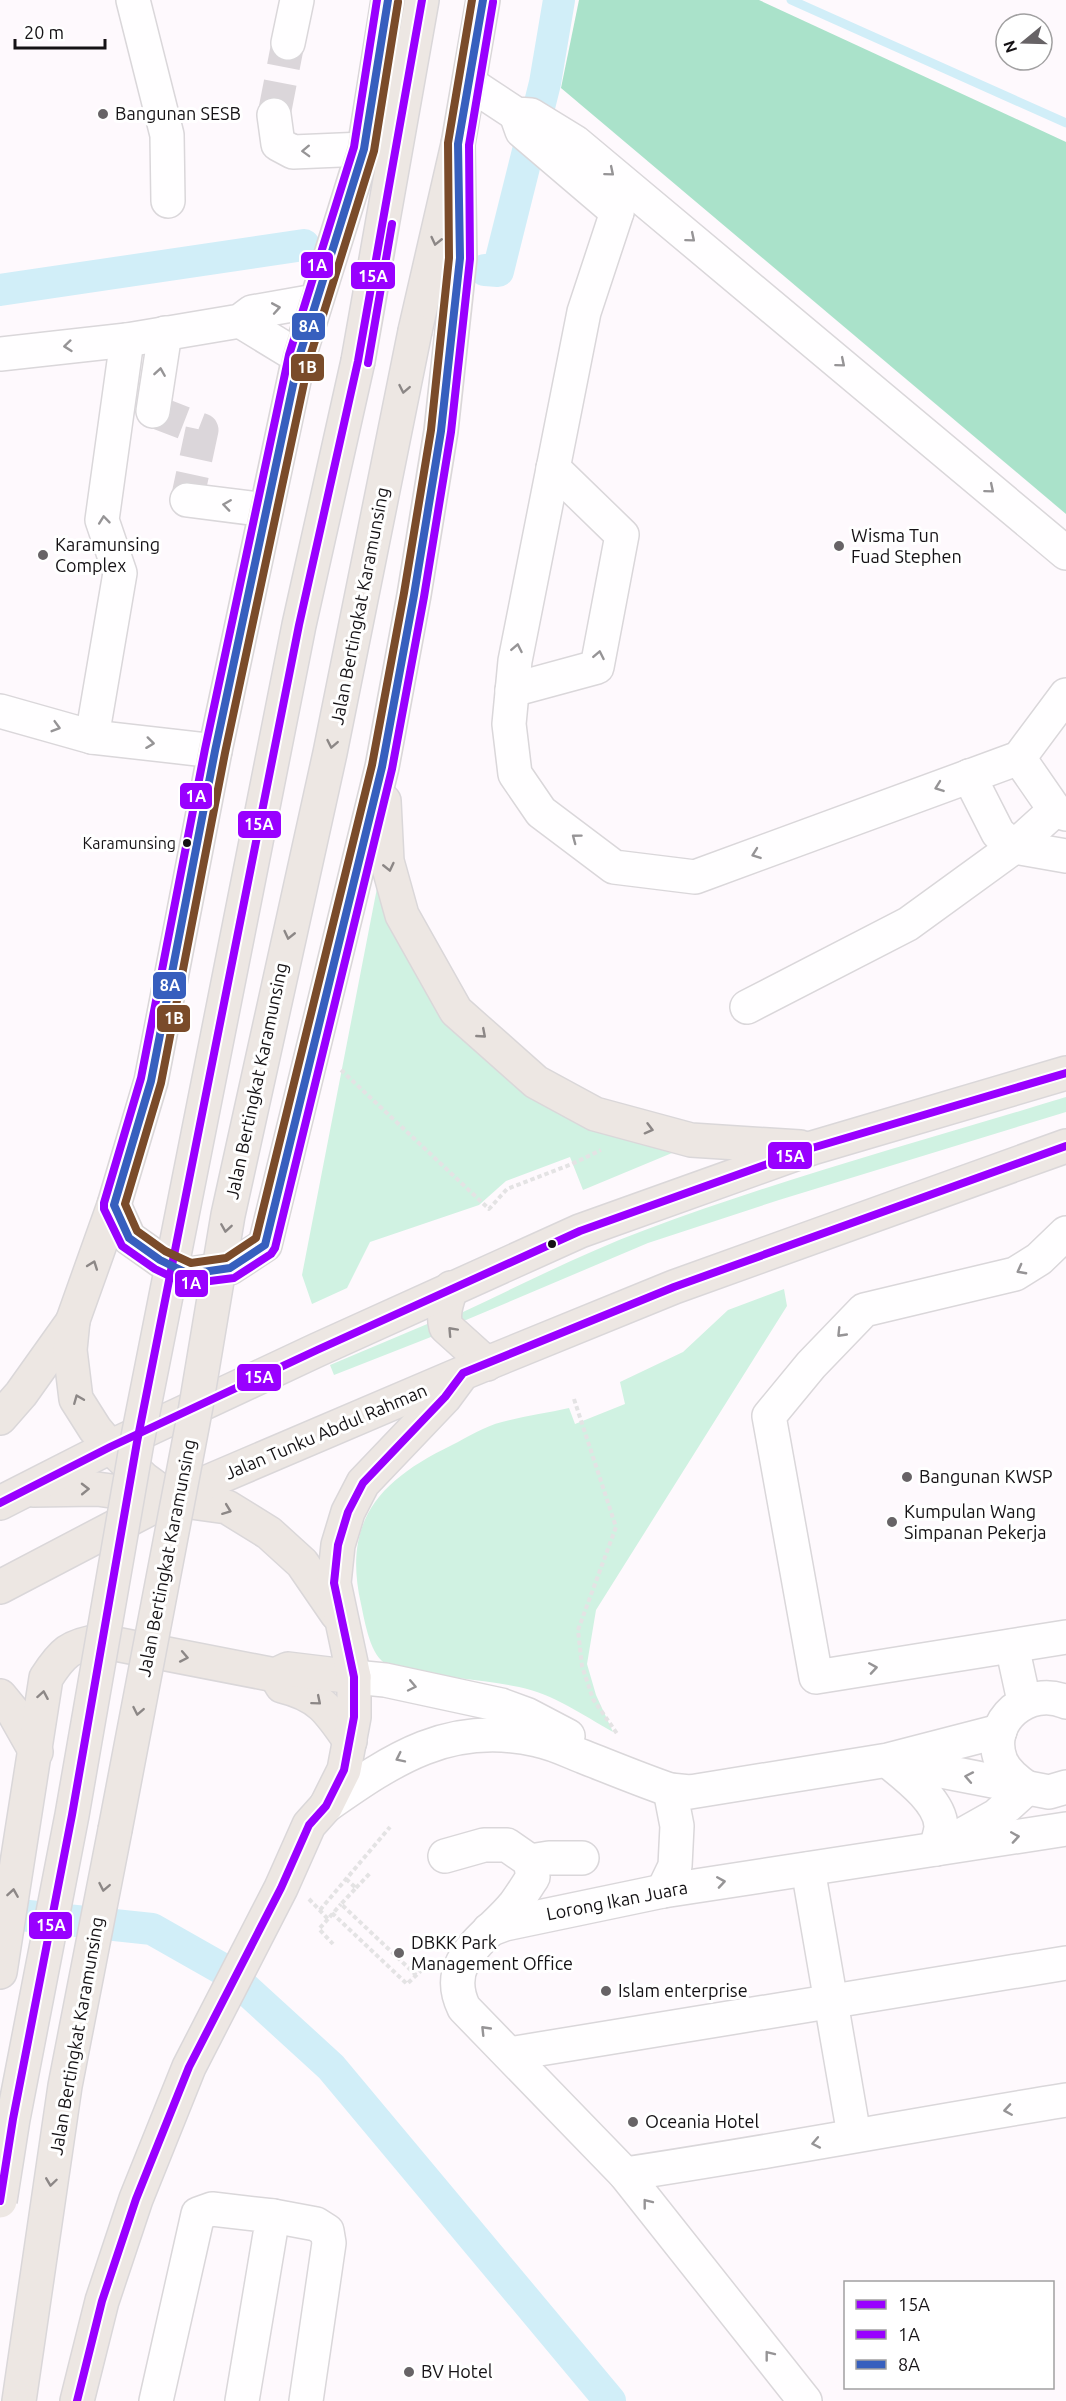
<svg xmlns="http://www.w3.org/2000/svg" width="1066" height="2401" viewBox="0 0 1066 2401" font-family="Ubuntu,sans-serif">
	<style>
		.green { fill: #d0f2e2 }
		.forest { fill: #aae2ca }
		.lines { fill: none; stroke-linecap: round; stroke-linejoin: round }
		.stream { stroke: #d1eef8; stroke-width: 9 }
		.canal { stroke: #d1eef8; stroke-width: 32 }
		.minor-tunnel { stroke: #dbd6da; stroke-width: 33; stroke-dasharray: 33 16; stroke-linecap: butt }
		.minor-casing { stroke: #dad7da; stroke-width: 36 }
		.major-casing { stroke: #dad7d9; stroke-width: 36 }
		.path { stroke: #e4e3e4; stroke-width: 4; stroke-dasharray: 4.5 3; stroke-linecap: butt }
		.minor { stroke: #fffeff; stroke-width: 33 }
		.major { stroke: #ede7e3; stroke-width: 33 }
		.major-bridge-casing { stroke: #dad7d9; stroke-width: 36; stroke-linecap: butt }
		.major-bridge { stroke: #ede7e3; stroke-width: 33 }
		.bus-1-casing { stroke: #fff; stroke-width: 12 }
		.bus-2-casing { stroke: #fff; stroke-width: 12 }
		.bus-3-casing { stroke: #fff; stroke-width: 12 }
		.bus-4-casing { stroke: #fff; stroke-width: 12 }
		.bus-1 { stroke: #90f; stroke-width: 8 }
		.bus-2 { stroke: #90f; stroke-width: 8 }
		.bus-3 { stroke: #375fbe; stroke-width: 8 }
		.bus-4 { stroke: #7a4b2a; stroke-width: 8 }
		.oneway { stroke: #969496 }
		.oneway2 { stroke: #8c8786 }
		.poi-dot { fill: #676366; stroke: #fff; stroke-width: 2 }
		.bus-dot { fill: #151215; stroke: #fff; stroke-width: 2 }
		.labels { text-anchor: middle; stroke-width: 6; stroke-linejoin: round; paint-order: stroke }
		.bus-label { font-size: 16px; fill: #151215; stroke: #fff; text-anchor: end }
		.poi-label { font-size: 18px; fill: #151215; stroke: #fff; text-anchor: start }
		.street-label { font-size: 18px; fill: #151215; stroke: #fff }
		.line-badge { stroke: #fff; stroke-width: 2 }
		.badge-label { font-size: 16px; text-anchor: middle; font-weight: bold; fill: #fff }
	</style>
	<rect width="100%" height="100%" fill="#fef9fd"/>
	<g class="green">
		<polygon points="377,888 381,893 404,944 604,1133 672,1153 583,1190 570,1157 506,1181 479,1205 370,1242 347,1288 312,1304 302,1275"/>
		<path d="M1066,1097v15l-287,88 -131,43 -182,77h-4l-3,-3 4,-5c60,-28 120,-59 182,-82 138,-52 281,-90 421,-133z"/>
		<path d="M784,1289l3,17 -191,304 -9,54 9,31 17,37c-30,-17 -60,-38 -94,-45 -35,-7 -70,-9 -104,-16 -8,-2 -19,-3 -27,-6 -18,-8 -23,-43 -27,-61 -19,-84 19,-124 91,-159 16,-8 33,-19 50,-23 22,-6 45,-9 67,-14l6,16 50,-20 -5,-22 63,-30 45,-42z"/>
		<polygon points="432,1322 436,1335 334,1375 330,1365"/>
	</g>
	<polygon class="forest" points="579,0 759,0 1066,142 1066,514 561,88"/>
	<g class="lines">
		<polyline class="stream" points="791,0 1066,123"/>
		<g class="canal">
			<polyline points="485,270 498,271 545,83 559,0"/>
			<polyline points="0,290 304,245"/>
			<polyline points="0,1913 152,1929 226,1971 331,2067 610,2401"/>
		</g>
		<g class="minor-tunnel">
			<polyline points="274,115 288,43"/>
			<polyline points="153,411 202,430 187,500"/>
		</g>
		<defs>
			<g id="minor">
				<polyline points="133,0 167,135 168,201"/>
				<polyline points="288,43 297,0"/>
				<polyline points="469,83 516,114 531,115 575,142 1066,553"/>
				<polyline points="516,114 522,131 617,212"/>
				<polyline points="274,115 278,144 293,152 364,149"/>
				<polyline points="617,212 584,312 515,661 509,724 515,774 541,812 614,867 695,877 1019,758 1066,695"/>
				<polyline points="240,321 299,357"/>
				<polyline points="0,354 127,340 240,321 252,312 315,301"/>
				<polyline points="153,411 165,333"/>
				<polyline points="187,500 266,510"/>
				<polyline points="512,690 597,667 622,535 553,468"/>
				<polyline points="0,711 92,737 120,573 102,520 127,340"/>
				<polyline points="92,737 215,751"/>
				<polyline points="1019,758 1055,810 1066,814"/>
				<polyline points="969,776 998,833 1014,847 1066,856"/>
				<polyline points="747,1007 908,924 1014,847 1055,810"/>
				<polyline points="1066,1233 1039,1259 1015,1274 864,1310 811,1365 769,1416 816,1677 1066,1637"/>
				<polyline points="1012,1646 1024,1701"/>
				<polyline points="354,1677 385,1680 501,1705 528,1715 568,1736"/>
				<path d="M889,1762c17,14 51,39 52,64 0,7 -4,16 -5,23"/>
				<polyline points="895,1762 1049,1792 1066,1787"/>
				<path d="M1027,1788c-10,-7 -21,-15 -26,-27 -16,-40 28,-76 65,-59"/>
				<path d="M326,1806c67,-47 124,-86 211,-66 16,3 32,11 47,17 28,11 57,23 86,33l20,2 198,-32 112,-29"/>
				<polyline points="955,1839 996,1816 1027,1788"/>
				<path d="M445,1856l39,-11h23l23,16 3,16c-6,9 -12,19 -18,27 -26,33 -75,55 -51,104l161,166 180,227"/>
				<polyline points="530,1861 549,1858 582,1858"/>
				<polyline points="808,1869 854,2135"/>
				<polyline points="663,1891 675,1866 677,1826 670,1790"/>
				<polyline points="489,1930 505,1924 663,1891 1066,1829"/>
				<polyline points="509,2054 1066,1963"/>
				<path d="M625,2174c147,-22 294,-50 441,-74"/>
				<polyline points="273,2216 316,2224 327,2231 329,2243 306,2401"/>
				<polyline points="156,2401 198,2214 212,2209 273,2216 242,2401"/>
			</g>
			<g id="major">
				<polyline points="415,331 458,144 483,0"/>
				<polyline points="358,361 422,0"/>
				<polyline points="384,801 387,861 402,915 456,1011 536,1082 595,1114 691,1140 800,1147"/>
				<polyline points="114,1205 129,1238 160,1260 189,1274 230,1268 265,1245 382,767 414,595 441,431 460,258 458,144"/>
				<path d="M451,1288c-4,14 -9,25 -5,39l41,37"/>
				<polyline points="0,1418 21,1394 73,1321"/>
				<polyline points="33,1490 97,1489 227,1507 269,1533 302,1563 337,1614"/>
				<polyline points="170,1498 144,1479 110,1447 95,1429 76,1399 70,1350 73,1320 114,1205 151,1081 215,751 299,357 364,149 388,0"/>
				<polyline points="0,1503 110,1447 317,1350 580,1231 812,1148 1066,1073"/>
				<polyline points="0,1587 170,1498 463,1373 674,1287 1066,1146"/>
				<path d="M276,1676l6,10c37,9 47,24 68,55"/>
				<polyline points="0,1696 14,1713 36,1752"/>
				<path d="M0,1972l46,-294c16,-25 24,-33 54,-37l175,34 13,-6 66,8"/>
				<polyline points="19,2401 65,2086 115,1830"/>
				<polyline points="77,2401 102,2301 136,2199 189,2067 281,1888 309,1825 326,1806 344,1770 354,1717 354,1677 334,1583 338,1545 348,1512 363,1483 445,1397 459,1378"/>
			</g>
		</defs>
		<use href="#minor" class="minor-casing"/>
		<use href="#major" class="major-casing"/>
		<g class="path">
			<polyline points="341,1070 489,1209 507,1189 572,1164 601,1150"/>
			<polyline points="574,1399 616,1527 578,1630 582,1666 593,1699 618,1735"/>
			<polyline points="346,1879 356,1888 341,1904 416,1975"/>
			<polyline points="356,1888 371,1872"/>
			<polyline points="309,1899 328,1919 341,1904"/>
			<polyline points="320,1910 390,1827"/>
			<polyline points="332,1913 407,1984 428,1964"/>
			<polyline points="328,1919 319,1929 333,1944"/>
		</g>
		<use href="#minor" class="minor"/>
		<use href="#major" class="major"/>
		<defs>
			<g id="major-bridge">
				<polyline points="115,1830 196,1406 228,1215 330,753 415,331"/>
				<polyline points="0,2201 13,2119 72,1815 137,1442 299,625 358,361"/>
			</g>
		</defs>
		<use href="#major-bridge" class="major-bridge-casing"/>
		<use href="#major-bridge" class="major-bridge"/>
		<defs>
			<g id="bus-1">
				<polyline points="0,1503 110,1447 317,1350 580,1231 812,1148 1066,1073"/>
				<polyline points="0,2201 13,2119 72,1815 137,1442 299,625 358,361 422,0"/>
				<polyline points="77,2401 102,2301 136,2199 189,2067 281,1888 309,1825 326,1806 344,1770 354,1717 354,1677 334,1583 338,1545 348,1512 363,1483 445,1397 463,1373 674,1287 1066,1146"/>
			</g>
			<g id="bus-2">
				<polyline points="377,0 354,147 289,355 205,749 141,1078 104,1203 104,1209 122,1246 155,1269 186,1284 234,1278 271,1254 275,1248 392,769 424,597 451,432 470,259 469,145 493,2"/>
				<polyline points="368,363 392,224"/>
			</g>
			<polyline id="bus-3" points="388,0 364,149 299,357 215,751 151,1081 114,1205 129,1238 160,1260 189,1274 230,1268 265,1245 382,767 414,595 441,431 460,258 458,144 483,0"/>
			<polyline id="bus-4" points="398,2 374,151 309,360 225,753 161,1083 125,1204 137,1231 165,1251 191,1263 226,1258 256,1238 372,765 404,593 431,430 449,258 448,143 472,0"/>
		</defs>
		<use href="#bus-1" class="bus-1-casing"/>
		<use href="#bus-2" class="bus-2-casing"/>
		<use href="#bus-3" class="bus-3-casing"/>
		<use href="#bus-4" class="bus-4-casing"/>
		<use href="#bus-1" class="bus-1"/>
		<use href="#bus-2" class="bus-2"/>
		<use href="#bus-3" class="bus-3"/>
		<use href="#bus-4" class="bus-4"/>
	</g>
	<defs><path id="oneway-chevron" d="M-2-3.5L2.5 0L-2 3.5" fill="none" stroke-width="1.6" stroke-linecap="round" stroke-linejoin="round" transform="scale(1.5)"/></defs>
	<g class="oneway">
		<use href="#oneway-chevron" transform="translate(306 151) rotate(178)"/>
		<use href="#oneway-chevron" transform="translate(610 172) rotate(40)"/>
		<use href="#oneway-chevron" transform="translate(691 238) rotate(40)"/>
		<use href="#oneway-chevron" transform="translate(276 308) rotate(-10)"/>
		<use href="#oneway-chevron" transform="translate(68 346) rotate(174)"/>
		<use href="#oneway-chevron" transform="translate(841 363) rotate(40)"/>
		<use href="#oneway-chevron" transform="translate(160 372) rotate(-81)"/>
		<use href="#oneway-chevron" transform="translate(990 489) rotate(40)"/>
		<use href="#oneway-chevron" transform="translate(227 505) rotate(-172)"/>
		<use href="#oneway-chevron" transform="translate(104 520) rotate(-96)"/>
		<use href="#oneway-chevron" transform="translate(517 648) rotate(-79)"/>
		<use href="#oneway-chevron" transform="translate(599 655) rotate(-79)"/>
		<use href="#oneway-chevron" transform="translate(56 727) rotate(16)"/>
		<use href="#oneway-chevron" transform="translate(150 743) rotate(7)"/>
		<use href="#oneway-chevron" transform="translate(939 787) rotate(160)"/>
		<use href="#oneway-chevron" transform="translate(576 838) rotate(-143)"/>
		<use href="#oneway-chevron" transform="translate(756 854) rotate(160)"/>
		<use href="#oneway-chevron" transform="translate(1021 1270) rotate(152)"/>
		<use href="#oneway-chevron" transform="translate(841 1333) rotate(134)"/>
		<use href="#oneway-chevron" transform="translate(873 1668) rotate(-9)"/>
		<use href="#oneway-chevron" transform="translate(412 1686) rotate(12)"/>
		<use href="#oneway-chevron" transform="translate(400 1758) rotate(154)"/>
		<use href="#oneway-chevron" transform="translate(969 1777) rotate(-169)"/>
		<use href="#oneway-chevron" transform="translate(1015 1837) rotate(-9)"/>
		<use href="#oneway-chevron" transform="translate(721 1882) rotate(-9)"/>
		<use href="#oneway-chevron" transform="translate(485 2030) rotate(-134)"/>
		<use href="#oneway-chevron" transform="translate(1008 2110) rotate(171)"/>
		<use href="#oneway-chevron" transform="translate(816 2143) rotate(169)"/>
		<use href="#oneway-chevron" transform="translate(647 2203) rotate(-128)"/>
		<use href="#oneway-chevron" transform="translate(769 2355) rotate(-128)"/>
	</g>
	<g class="oneway2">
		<use href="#oneway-chevron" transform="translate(436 241) rotate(103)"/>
		<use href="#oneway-chevron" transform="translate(404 389) rotate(101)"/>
		<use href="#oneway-chevron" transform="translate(332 744) rotate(101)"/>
		<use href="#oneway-chevron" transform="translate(389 867) rotate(77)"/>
		<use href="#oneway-chevron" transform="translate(289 935) rotate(103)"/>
		<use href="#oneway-chevron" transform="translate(482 1034) rotate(41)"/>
		<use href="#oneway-chevron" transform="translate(649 1129) rotate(15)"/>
		<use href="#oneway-chevron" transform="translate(226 1228) rotate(99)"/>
		<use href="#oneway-chevron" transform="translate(93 1265) rotate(-70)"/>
		<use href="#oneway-chevron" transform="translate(452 1331) rotate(-133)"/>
		<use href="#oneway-chevron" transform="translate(78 1399) rotate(-112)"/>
		<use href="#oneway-chevron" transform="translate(85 1489) rotate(-1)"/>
		<use href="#oneway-chevron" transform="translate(227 1510) rotate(21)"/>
		<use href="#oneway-chevron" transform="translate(184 1657) rotate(11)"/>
		<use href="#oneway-chevron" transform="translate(43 1695) rotate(-80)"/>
		<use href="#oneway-chevron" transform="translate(317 1701) rotate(40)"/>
		<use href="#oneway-chevron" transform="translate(138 1711) rotate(101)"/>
		<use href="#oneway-chevron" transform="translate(104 1887) rotate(101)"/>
		<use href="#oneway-chevron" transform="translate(13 1893) rotate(-81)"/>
		<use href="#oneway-chevron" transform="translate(51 2182) rotate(98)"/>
	</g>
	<g class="poi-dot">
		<circle cx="103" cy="114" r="6"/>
		<circle cx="839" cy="546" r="6"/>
		<circle cx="43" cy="555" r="6"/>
		<circle cx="907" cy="1477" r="6"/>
		<circle cx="892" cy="1522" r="6"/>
		<circle cx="399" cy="1953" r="6"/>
		<circle cx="606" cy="1991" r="6"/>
		<circle cx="633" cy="2122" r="6"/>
		<circle cx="409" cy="2372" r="6"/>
	</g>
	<g class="bus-dot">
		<circle cx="187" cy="843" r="5"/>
		<circle cx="552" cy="1244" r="5"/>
	</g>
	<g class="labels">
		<g class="bus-label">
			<text x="176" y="849">Karamunsing</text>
		</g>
		<g class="poi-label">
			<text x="115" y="120">Bangunan SESB</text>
			<text x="851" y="542">Wisma Tun<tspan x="851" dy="21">Fuad Stephen</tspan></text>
			<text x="55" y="551">Karamunsing<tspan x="55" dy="21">Complex</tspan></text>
			<text x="919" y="1483">Bangunan KWSP</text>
			<text x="904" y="1518">Kumpulan Wang<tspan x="904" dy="21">Simpanan Pekerja</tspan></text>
			<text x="411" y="1949">DBKK Park<tspan x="411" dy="21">Management Office</tspan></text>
			<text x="618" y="1997">Islam enterprise</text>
			<text x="645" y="2128">Oceania Hotel</text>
			<text x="421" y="2378">BV Hotel</text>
		</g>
		<g class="street-label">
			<text transform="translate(360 606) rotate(-79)" y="6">Jalan Bertingkat Karamunsing</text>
			<text transform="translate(257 1081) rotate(-78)" y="6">Jalan Bertingkat Karamunsing</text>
			<text transform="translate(326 1432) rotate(-23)" y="6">Jalan Tunku Abdul Rahman</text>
			<text transform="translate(167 1558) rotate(-79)" y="6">Jalan Bertingkat Karamunsing</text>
			<text transform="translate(617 1901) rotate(-11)" y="6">Lorong Ikan Juara</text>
			<text transform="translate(77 2036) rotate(-80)" y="6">Jalan Bertingkat Karamunsing</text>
		</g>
	</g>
	<g class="line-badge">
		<rect x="300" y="251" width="34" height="28" rx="6" fill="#90f"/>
		<rect x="350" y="261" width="46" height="29" rx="6" fill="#90f"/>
		<rect x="291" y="312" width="35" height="29" rx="6" fill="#375fbe"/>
		<rect x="290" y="353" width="35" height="29" rx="6" fill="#7a4b2a"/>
		<rect x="179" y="782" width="34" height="28" rx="6" fill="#90f"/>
		<rect x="237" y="810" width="45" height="29" rx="6" fill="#90f"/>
		<rect x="152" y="971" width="35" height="29" rx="6" fill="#375fbe"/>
		<rect x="156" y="1004" width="35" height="29" rx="6" fill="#7a4b2a"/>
		<rect x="767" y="1141" width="46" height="29" rx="6" fill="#90f"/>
		<rect x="174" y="1269" width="35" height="29" rx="6" fill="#90f"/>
		<rect x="236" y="1363" width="46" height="29" rx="6" fill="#90f"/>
		<rect x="28" y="1911" width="45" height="29" rx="6" fill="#90f"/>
	</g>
	<g class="badge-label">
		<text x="317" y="271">1A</text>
		<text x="373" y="282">15A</text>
		<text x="309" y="332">8A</text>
		<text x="307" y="373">1B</text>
		<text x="196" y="802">1A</text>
		<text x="259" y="830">15A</text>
		<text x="170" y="991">8A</text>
		<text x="174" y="1024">1B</text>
		<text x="790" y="1162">15A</text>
		<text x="191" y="1289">1A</text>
		<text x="259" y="1383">15A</text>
		<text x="51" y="1931">15A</text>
	</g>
	<rect x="844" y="2281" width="210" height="108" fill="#ffffff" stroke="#a1a0a1" stroke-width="1.5"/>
	<rect x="856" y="2300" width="30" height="9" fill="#9900ff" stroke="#a1a0a1" stroke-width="1.5"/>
	<text x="898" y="2311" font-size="18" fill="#151215">15A</text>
	<rect x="856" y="2330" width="30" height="9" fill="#9900ff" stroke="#a1a0a1" stroke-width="1.5"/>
	<text x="898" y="2341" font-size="18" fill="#151215">1A</text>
	<rect x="856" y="2360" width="30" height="9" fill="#375fbe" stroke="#a1a0a1" stroke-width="1.5"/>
	<text x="898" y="2371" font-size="18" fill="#151215">8A</text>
	<g transform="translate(1024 42) rotate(251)"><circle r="28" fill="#ffffff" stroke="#a1a0a1" stroke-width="1.5"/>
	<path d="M0-4.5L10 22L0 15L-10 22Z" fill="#676366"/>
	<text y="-9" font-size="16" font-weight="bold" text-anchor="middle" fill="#151215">N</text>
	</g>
	<path d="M15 39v9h90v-9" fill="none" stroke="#151215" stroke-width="3"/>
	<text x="24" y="39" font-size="18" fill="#151215" stroke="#ffffff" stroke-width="4.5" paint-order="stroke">20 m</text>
</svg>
